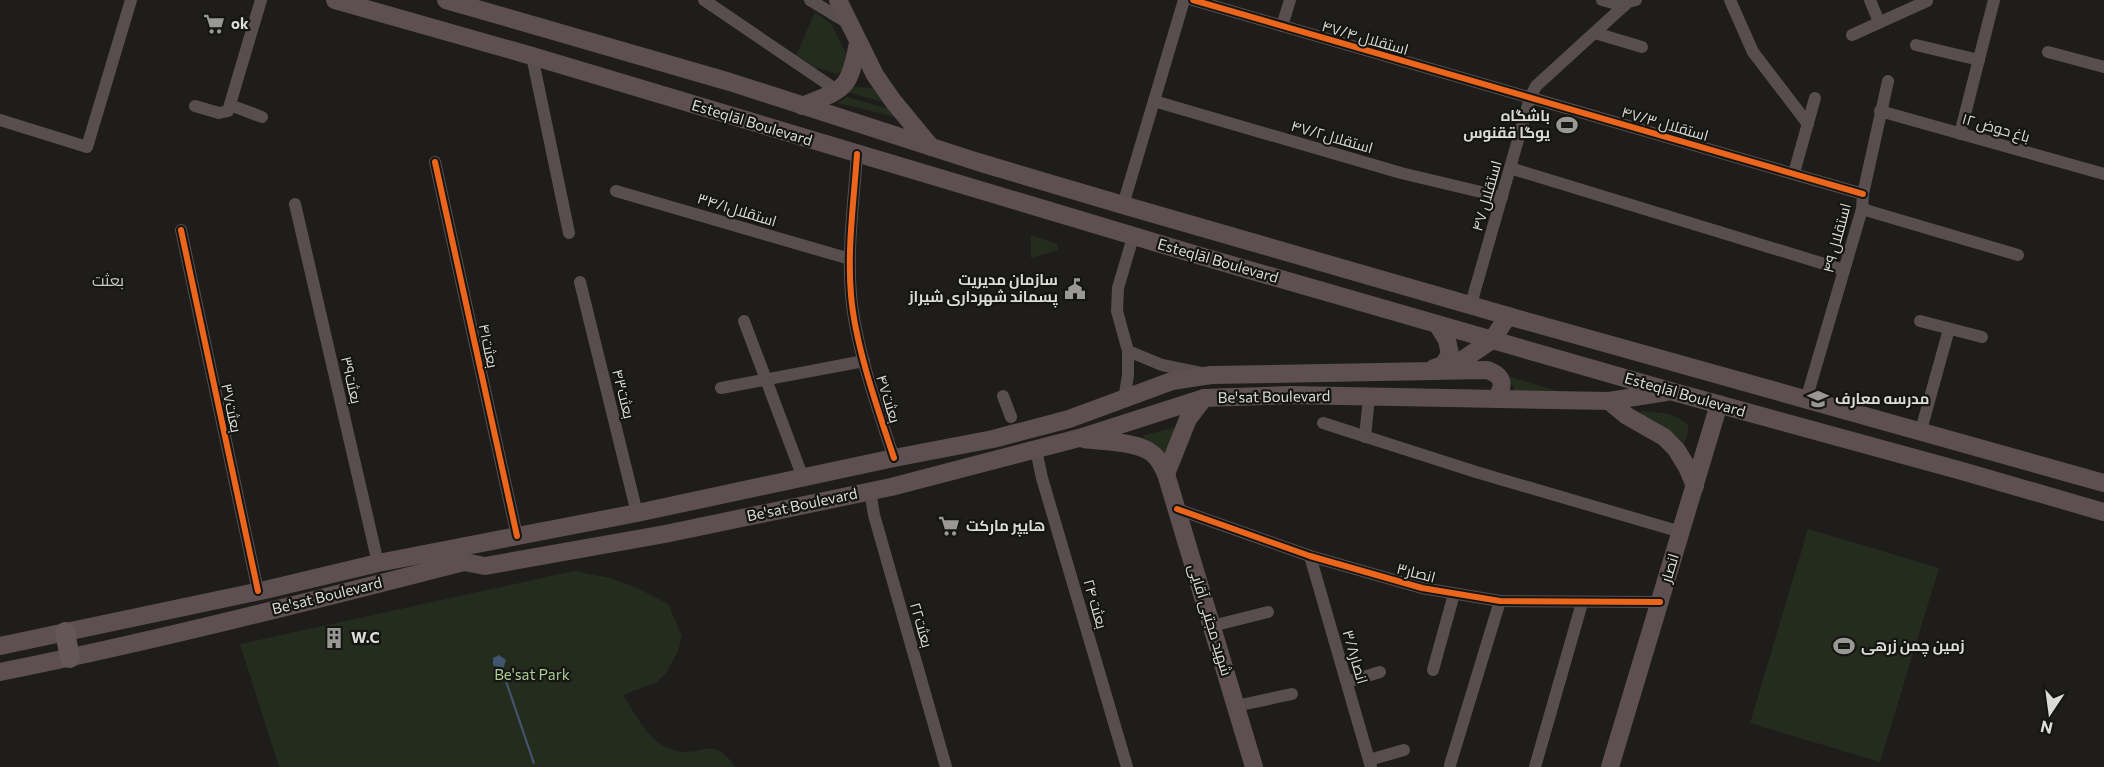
<svg xmlns="http://www.w3.org/2000/svg" width="2104" height="767" viewBox="0 0 2104 767" font-family="Commissioner,Cairo,sans-serif">
	<style>
		.green { fill: #242d1d }
		.water { fill: #42556f }
		.lines { fill: none; stroke-linecap: round; stroke-linejoin: round }
		.street { stroke: #584e4f; stroke-width: 12 }
		.secondary { stroke: #5d4f52; stroke-width: 18 }
		.primary { stroke: #655658; stroke-width: 20 }
		.cycleway-casing { stroke: #151512; stroke-width: 10 }
		.cycleway { stroke: #eb651d; stroke-width: 6 }
		.labels { text-anchor: middle; stroke-width: 4.5; stroke-linejoin: round; paint-order: stroke }
		.poi-label { font-size: 15px; font-weight: bold; fill: #dbdbd8; stroke: #151512; text-anchor: start }
		.street-label { font-size: 15px; fill: #dbdbd8; stroke: #151512 }
		.park-label { font-size: 15px; fill: #abcc95; stroke: #151512 }
		.neighbourhood-label { font-size: 16px; fill: #cbcac6; stroke: #151512 }
	</style>
	<rect width="100%" height="100%" fill="#1e1d1c"/>
	<g class="green">
		<polygon points="815,12 831,24 846,53 843,69 838,74 814,67 796,56"/>
		<polygon points="853,87 873,88 883,102 847,92"/>
		<polygon points="847,97 889,109 895,117 838,103"/>
		<polygon points="1031,235 1057,244 1058,250 1031,258"/>
		<polygon points="1500,374 1588,400 1514,400 1514,387"/>
		<path d="M1641,411c18,2 34,1 47,14v8l-4,10 -17,-14 -30,-14z"/>
		<polygon points="1176,427 1166,456 1142,436"/>
		<polygon points="1808,529 1939,568 1880,762 1750,723"/>
		<path d="M574,571l36,7 25,9 33,17 14,32 -4,15 -12,22 -9,9 -34,13c13,20 26,48 50,55 29,9 39,-18 62,17h-456l-39,-123z"/>
	</g>
	<polygon class="water" points="499,655 506,660 503,669 535,763 533,764 501,670 493,665 493,658"/>
	<g class="lines">
		<g class="street">
			<polyline points="704,0 838,91"/>
			<polyline points="810,0 848,23"/>
			<polyline points="1193,0 1863,194"/>
			<polyline points="1602,0 1624,6"/>
			<polyline points="1730,0 1753,52 1808,124"/>
			<polyline points="1870,0 1879,22"/>
			<polyline points="1282,26 1290,0"/>
			<polyline points="1595,33 1642,47"/>
			<polyline points="1852,35 1927,1"/>
			<polyline points="1916,45 1979,60"/>
			<polyline points="2048,52 2104,67"/>
			<polyline points="532,56 569,233"/>
			<polyline points="1154,101 1401,173 1502,197"/>
			<polyline points="230,105 262,117"/>
			<polyline points="195,106 219,113 228,111 261,0"/>
			<polyline points="1880,111 2104,174"/>
			<polyline points="0,120 87,147 131,0"/>
			<polyline points="1960,134 1994,0"/>
			<path d="M857,154c-3,46 -10,94 -6,141 4,50 27,115 43,163"/>
			<polyline points="435,162 517,536"/>
			<polyline points="1510,168 1844,270"/>
			<polyline points="1794,173 1815,98"/>
			<polyline points="616,191 850,259"/>
			<polyline points="295,204 378,563"/>
			<polyline points="1123,205 1184,0"/>
			<polyline points="1862,209 2018,255"/>
			<polyline points="181,230 258,591"/>
			<polyline points="580,282 637,513"/>
			<polyline points="1471,304 1530,98 1536,86 1628,2 1636,0"/>
			<polyline points="744,321 803,478"/>
			<polyline points="1920,321 1982,337"/>
			<polyline points="1128,351 1162,365 1201,373"/>
			<polyline points="721,388 864,361"/>
			<polyline points="1003,396 1011,417"/>
			<polyline points="1124,400 1128,375 1128,351 1117,311 1118,288 1133,237"/>
			<polyline points="1806,400 1862,209 1863,194 1888,81"/>
			<polyline points="1323,423 1476,472 1681,532"/>
			<polyline points="1921,430 1949,329"/>
			<polyline points="1365,437 1369,397"/>
			<polyline points="1036,450 1042,478 1127,767"/>
			<polyline points="870,491 874,515 946,767"/>
			<polyline points="1177,509 1310,556 1422,588 1500,601 1660,602"/>
			<polyline points="1310,556 1371,767"/>
			<polyline points="1212,626 1268,612"/>
			<polyline points="1433,670 1454,594"/>
			<polyline points="1347,682 1380,672"/>
			<polyline points="1236,706 1292,694"/>
			<polyline points="1369,760 1404,750"/>
			<polyline points="1450,765 1500,601"/>
			<polyline points="1535,767 1582,603"/>
		</g>
		<g class="secondary">
			<polyline points="335,0 532,56 1204,257 1670,391 1962,471 2104,512"/>
			<polyline points="446,0 730,82 978,162 1123,205 1508,316 2104,483"/>
			<polyline points="838,0 875,75 893,101 931,147"/>
			<path d="M802,106c44,-18 46,-15 56,-63"/>
			<polyline points="1434,368 1443,365 1450,354 1447,340 1437,324"/>
			<polyline points="1449,369 1492,340 1508,316"/>
			<polyline points="1609,401 1627,416 1664,437 1676,449 1687,467 1695,486"/>
			<path d="M1084,439c20,3 54,2 69,15 6,5 10,13 13,20l22,-55 16,-21"/>
			<polyline points="1166,474 1254,767"/>
			<path d="M0,646l265,-56 113,-27 259,-50 257,-55 99,-19 76,-20 103,-38 39,-6 276,-5c17,6 18,15 9,29"/>
			<path d="M0,672c156,-31 310,-71 464,-110l21,4 180,-32 226,-47 188,-49 125,-40 87,-3 318,6 57,-9"/>
			<polyline points="1610,767 1719,404"/>
		</g>
		<polyline class="primary" points="65,632 70,658"/>
		<defs>
			<g id="cycleway">
				<polyline points="1193,0 1863,194"/>
				<path d="M857,154c-3,46 -10,94 -6,141 4,50 27,115 43,163"/>
				<polyline points="435,162 517,536"/>
				<polyline points="181,230 258,591"/>
				<polyline points="1177,509 1310,556 1422,588 1500,601 1660,602"/>
			</g>
		</defs>
		<use href="#cycleway" class="cycleway-casing"/>
		<use href="#cycleway" class="cycleway"/>
	</g>
	<defs>
		<symbol id="supermarket-bare" viewBox="-9 -9 18 18"><path d="M-6-5.5h2.5l.6 2H6L4.5 2H-2.5L-4.4-4H-6ZM-1.5 3.2a1.3 1.3 0 1 0 .1 0ZM3 3.2a1.3 1.3 0 1 0 .1 0Z" fill="#999896" stroke="#151512" stroke-width="2.5" paint-order="stroke"/></symbol>
		<symbol id="stadium-bare" viewBox="-9 -9 18 18"><path d="M0-5a6.5 5 0 1 0 0 10a6.5 5 0 1 0 0-10ZM-3.5-1.8h7v3.6h-7Z" fill="#999896" stroke="#151512" stroke-width="2.5" paint-order="stroke"/></symbol>
		<symbol id="civic-bare" viewBox="-9 -9 18 18"><path d="M-.6-6.5H3V-4.5H.6V-3L4-1V1h2V6H-6V1h2V-1L-.6-3ZM-1.2 2.5V6h2.4V2.5Z" fill="#999896" stroke="#151512" stroke-width="2.5" paint-order="stroke"/></symbol>
		<symbol id="school-bare" viewBox="-9 -9 18 18"><path d="M0-5L7-2L0 1L-7-2ZM-4 1L0 2.5L4 1V4Q0 6-4 4Z" fill="#999896" stroke="#151512" stroke-width="2.5" paint-order="stroke"/></symbol>
		<symbol id="building-bare" viewBox="-9 -9 18 18"><path d="M-4-6H4V6H1V3H-1V6H-4ZM-2.5-4.3h1.7v1.8h-1.7ZM.8-4.3h1.7v1.8H.8ZM-2.5-1h1.7V.8h-1.7ZM.8-1h1.7V.8H.8Z" fill="#999896" stroke="#151512" stroke-width="2.5" paint-order="stroke"/></symbol>
	</defs>
	<g fill-rule="evenodd">
		<use href="#supermarket-bare" x="199" y="9" width="30" height="30"/>
		<use href="#stadium-bare" x="1552" y="110" width="30" height="30"/>
		<use href="#civic-bare" x="1060" y="274" width="30" height="30"/>
		<use href="#school-bare" x="1803" y="384" width="30" height="30"/>
		<use href="#supermarket-bare" x="934" y="511" width="30" height="30"/>
		<use href="#building-bare" x="319" y="623" width="30" height="30"/>
		<use href="#stadium-bare" x="1829" y="631" width="30" height="30"/>
	</g>
	<g class="labels">
		<g class="poi-label">
			<text x="231" y="29">ok</text>
			<text x="1550" y="121" text-anchor="end">باشگاه<tspan x="1550" dy="17">یوگا ققنوس</tspan></text>
			<text x="1058" y="285" text-anchor="end">سازمان مدیریت<tspan x="1058" dy="17">پسماند شهرداری شیراز</tspan></text>
			<text x="1835" y="404">مدرسه معارف</text>
			<text x="966" y="531">هایپر مارکت</text>
			<text x="351" y="643">W.C</text>
			<text x="1861" y="651">زمین چمن زرهی</text>
		</g>
		<g class="street-label">
			<text transform="translate(1365 38) rotate(16)" y="5">۴۷/۴ استقلال</text>
			<text transform="translate(752 123) rotate(17)" y="5">Esteqlāl Boulevard</text>
			<text transform="translate(1665 124) rotate(16)" y="5">۴۷/۳ استقلال</text>
			<text transform="translate(1996 128) rotate(16)" y="5">۱۲ باغ حوض</text>
			<text transform="translate(1332 137) rotate(16)" y="5">استقلال۴۷/۲</text>
			<text transform="translate(1487 196) rotate(-74)" y="5">۴۷ استقلال</text>
			<text transform="translate(737 210) rotate(17)" y="5">استقلال۳۴/۱</text>
			<text transform="translate(1837 238) rotate(-75)" y="5">۴۹ استقلال</text>
			<text transform="translate(1218 261) rotate(16)" y="5">Esteqlāl Boulevard</text>
			<text transform="translate(488 346) rotate(78)" y="5">بعثت۴۱</text>
			<text transform="translate(351 380) rotate(77)" y="5">بعثت۳۹</text>
			<text transform="translate(623 394) rotate(76)" y="5">بعثت۴۳</text>
			<text transform="translate(1685 395) rotate(16)" y="5">Esteqlāl Boulevard</text>
			<text transform="translate(1274 397) rotate(-1)" y="5">Be'sat Boulevard</text>
			<text transform="translate(888 399) rotate(73)" y="5">بعثت۴۷</text>
			<text transform="translate(231 408) rotate(78)" y="5">بعثت۳۷</text>
			<text transform="translate(802 505) rotate(-12)" y="5">Be'sat Boulevard</text>
			<text transform="translate(1670 568) rotate(-73)" y="5">انصار</text>
			<text transform="translate(1416 573) rotate(14)" y="5">انصار۳</text>
			<text transform="translate(327 596) rotate(-14)" y="5">Be'sat Boulevard</text>
			<text transform="translate(1095 604) rotate(74)" y="5">بعثت ۲۴</text>
			<text transform="translate(1210 620) rotate(73)" y="5">شهید مجتبی آقایی</text>
			<text transform="translate(921 625) rotate(74)" y="5">بعثت۲۲</text>
			<text transform="translate(1355 657) rotate(74)" y="5">انصار۳/۸</text>
		</g>
		<g class="park-label">
			<text x="532" y="680">Be'sat Park</text>
		</g>
		<g class="neighbourhood-label">
			<text x="108" y="286">بعثت</text>
		</g>
	</g>
	<g transform="translate(2050 713) rotate(193)" stroke="#151512" stroke-width="4.5" paint-order="stroke">
	<path d="M0-4.5L10 22L0 15L-10 22Z" fill="#dbdbd8"/>
	<text y="-9" font-size="16" font-weight="bold" text-anchor="middle" fill="#dbdbd8">N</text>
	</g>
</svg>
